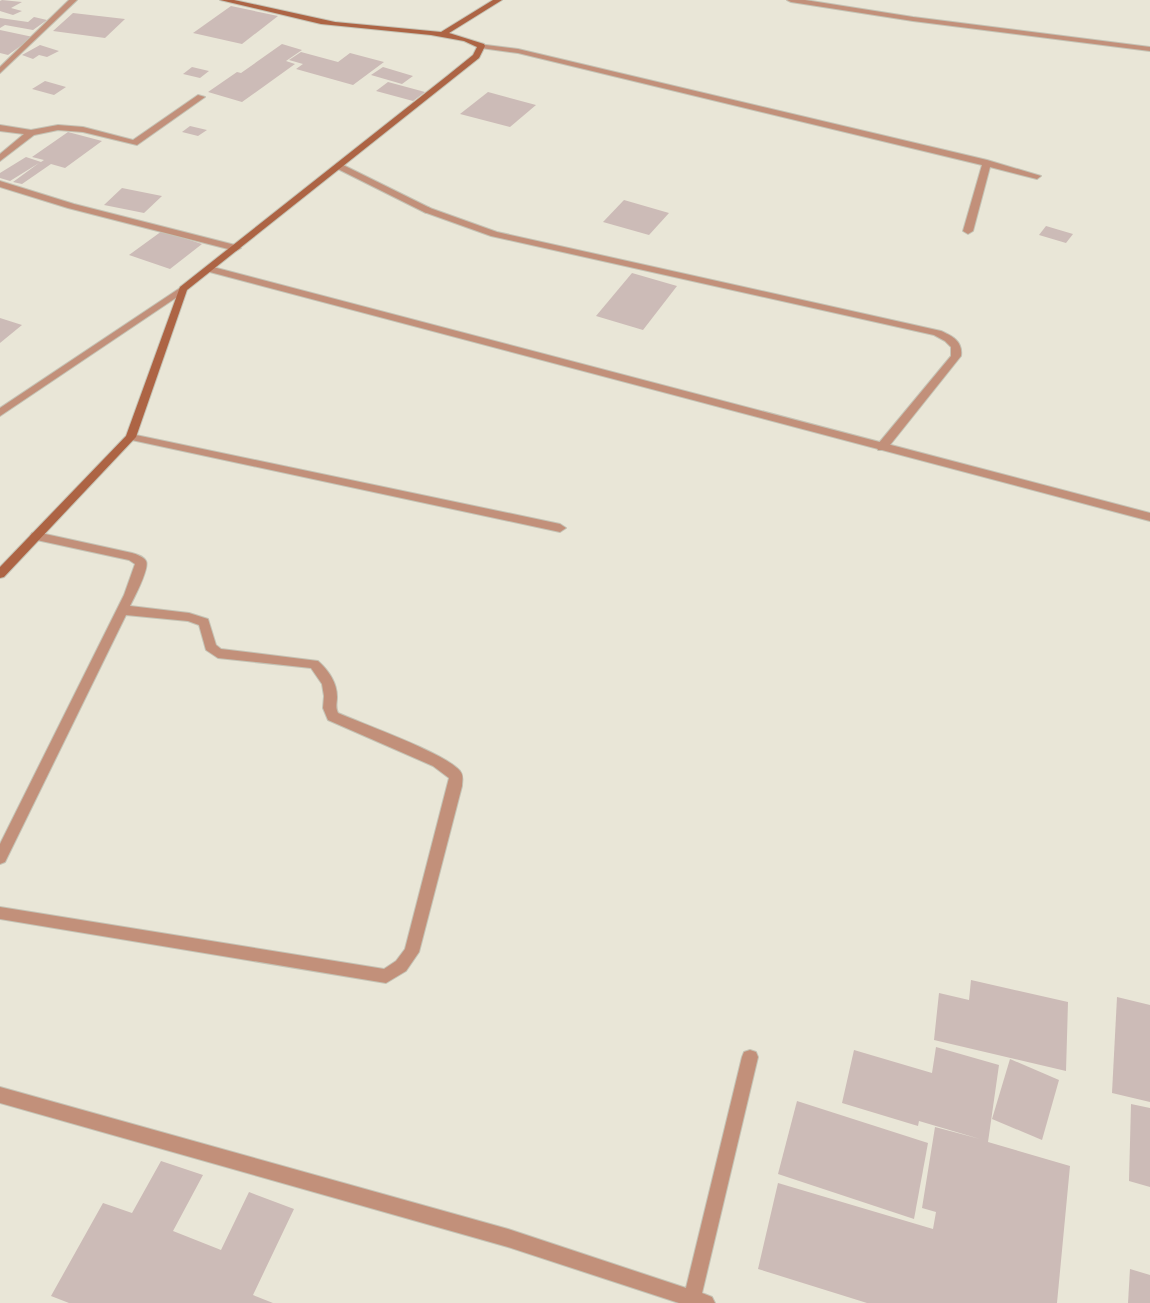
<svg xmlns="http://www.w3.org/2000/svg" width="1150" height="1303" viewBox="0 0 1150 1303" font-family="'Space Grotesk',sans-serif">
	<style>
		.building { fill: #ccbbb7 }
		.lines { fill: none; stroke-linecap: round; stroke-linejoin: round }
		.lane-casing { stroke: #c5c3b5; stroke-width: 2 }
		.street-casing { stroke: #c5c3b5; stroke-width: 2 }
		.secondary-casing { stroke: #c5c3b5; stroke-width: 2 }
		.lane { fill: #c2907a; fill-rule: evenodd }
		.street { fill: #c2907a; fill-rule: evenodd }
		.secondary { fill: #ad6444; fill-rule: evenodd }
	</style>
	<rect width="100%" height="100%" fill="#e9e6d7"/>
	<g class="building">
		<polygon points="2,0 22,2 11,8 22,11 13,15 0,11 0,1"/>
		<polygon points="231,6 278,16 242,44 193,33"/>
		<polygon points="73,13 125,19 105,38 53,31"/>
		<polygon points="34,17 47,20 33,30 5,25 0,28 0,18 28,22"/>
		<polygon points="0,30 33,37 8,55 0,53"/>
		<polygon points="282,44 302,50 286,61 295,64 242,102 208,92 237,72 241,73"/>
		<polygon points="40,45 59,51 47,57 39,55 33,59 22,55"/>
		<polygon points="301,52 338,62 350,53 384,62 353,85 296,69 303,64 289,60"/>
		<polygon points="192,67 209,71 200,78 183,74"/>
		<polygon points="383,67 413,76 402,84 371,75"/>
		<polygon points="45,81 66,87 54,95 32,89"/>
		<polygon points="388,82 425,92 413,101 376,91"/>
		<polygon points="488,92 536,105 510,127 460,114"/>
		<polygon points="190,126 207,130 198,136 182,132"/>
		<polygon points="68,132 102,141 65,168 51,164 22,184 13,182 39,163 10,181 0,178 0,173 26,157 41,162 44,160 32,157"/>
		<polygon points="122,188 162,196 144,213 104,205"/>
		<polygon points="624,200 669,213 649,235 603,222"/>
		<polygon points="1046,226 1073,234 1066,243 1039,235"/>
		<polygon points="162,231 202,244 170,269 129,255"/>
		<polygon points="632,273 677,286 643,330 596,316"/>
		<polygon points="0,318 22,325 0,343"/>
		<polygon points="971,980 1068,1002 1066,1071 934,1040 939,993 969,1000"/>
		<polygon points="1117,997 1150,1005 1150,1102 1112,1093"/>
		<polygon points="936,1047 999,1065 988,1142 1070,1166 1057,1303 867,1303 758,1269 778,1183 933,1229 936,1212 922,1208 935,1127 980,1139 919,1121 918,1126 842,1103 854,1050 932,1073"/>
		<polygon points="1010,1059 1059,1080 1042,1140 992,1119"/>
		<polygon points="797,1101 928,1143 914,1219 778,1174"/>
		<polygon points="1131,1104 1150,1108 1150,1187 1129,1181"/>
		<polygon points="161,1161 203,1175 173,1231 221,1250 249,1192 294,1209 253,1295 273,1303 69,1303 51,1296 103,1203 132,1213"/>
		<polygon points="1130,1269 1150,1275 1150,1303 1128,1303"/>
	</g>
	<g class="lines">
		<defs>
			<g id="lane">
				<path d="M427,207l70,25 444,99c11,5 22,10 20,25l-75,94h-8l-1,-3 1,-3 73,-88v-9l-6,-6 -11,-6 -443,-99 -67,-24v-4z"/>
				<polygon points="131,434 560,524 566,528 560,532 127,439 126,437"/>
				<path d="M36,532l96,21c4,1 12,4 14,8 4,7 -12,37 -16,45l59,7 19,6 8,26 5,4 97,12c10,9 19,21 19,36 0,6 -2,10 1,16 25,11 107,40 122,58 4,5 2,9 2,15l-43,166 -13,19 -20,12 -386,-64v-12l384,62 12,-8 9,-12 44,-171 -16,-12 -105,-46 -5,-12 1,-12 -2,-12 -11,-16 -93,-10 -12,-8 -7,-25 -11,-4 -62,-6 -121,247 -5,2v-20l124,-249 11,-31 -6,-4 -97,-21 -2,-3 2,-3z"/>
			</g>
			<g id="street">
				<polygon points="69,0 77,0 0,73 0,67"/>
				<polygon points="787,0 805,0 913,17 1150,47 1150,51 913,21 791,2"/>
				<polygon points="478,44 518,49 987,160 1041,176 1037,179 990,167 973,231 968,234 963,231 982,165 518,53 481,48 478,48"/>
				<polygon points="198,95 205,97 137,145 83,132 58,130 34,135 0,161 0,154 24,134 0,131 0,125 31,130 58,125 83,127 133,140"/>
				<polygon points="339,163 430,208 432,210 427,213 424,212 336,168 336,164"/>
				<polygon points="0,181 74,204 239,246 241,248 236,251 68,208 0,187"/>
				<polygon points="209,266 1150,513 1150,521 206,271 204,269"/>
				<polygon points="183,286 186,287 186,291 0,416 0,408"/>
				<polygon points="750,1050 756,1052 758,1057 702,1293 712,1297 715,1303 679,1303 508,1247 0,1103 0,1087 508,1229 686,1288 742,1057 744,1052"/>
			</g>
			<polygon id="secondary" points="220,0 234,0 335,22 441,32 493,0 502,0 449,33 484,44 485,46 479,58 187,290 136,437 4,577 0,578 0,567 126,436 180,287 447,76 473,55 477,47 464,41 431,35 321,24"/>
		</defs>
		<use href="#lane" class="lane-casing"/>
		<use href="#street" class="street-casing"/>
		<use href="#secondary" class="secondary-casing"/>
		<use href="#lane" class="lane"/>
		<use href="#street" class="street"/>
		<use href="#secondary" class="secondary"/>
	</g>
</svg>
